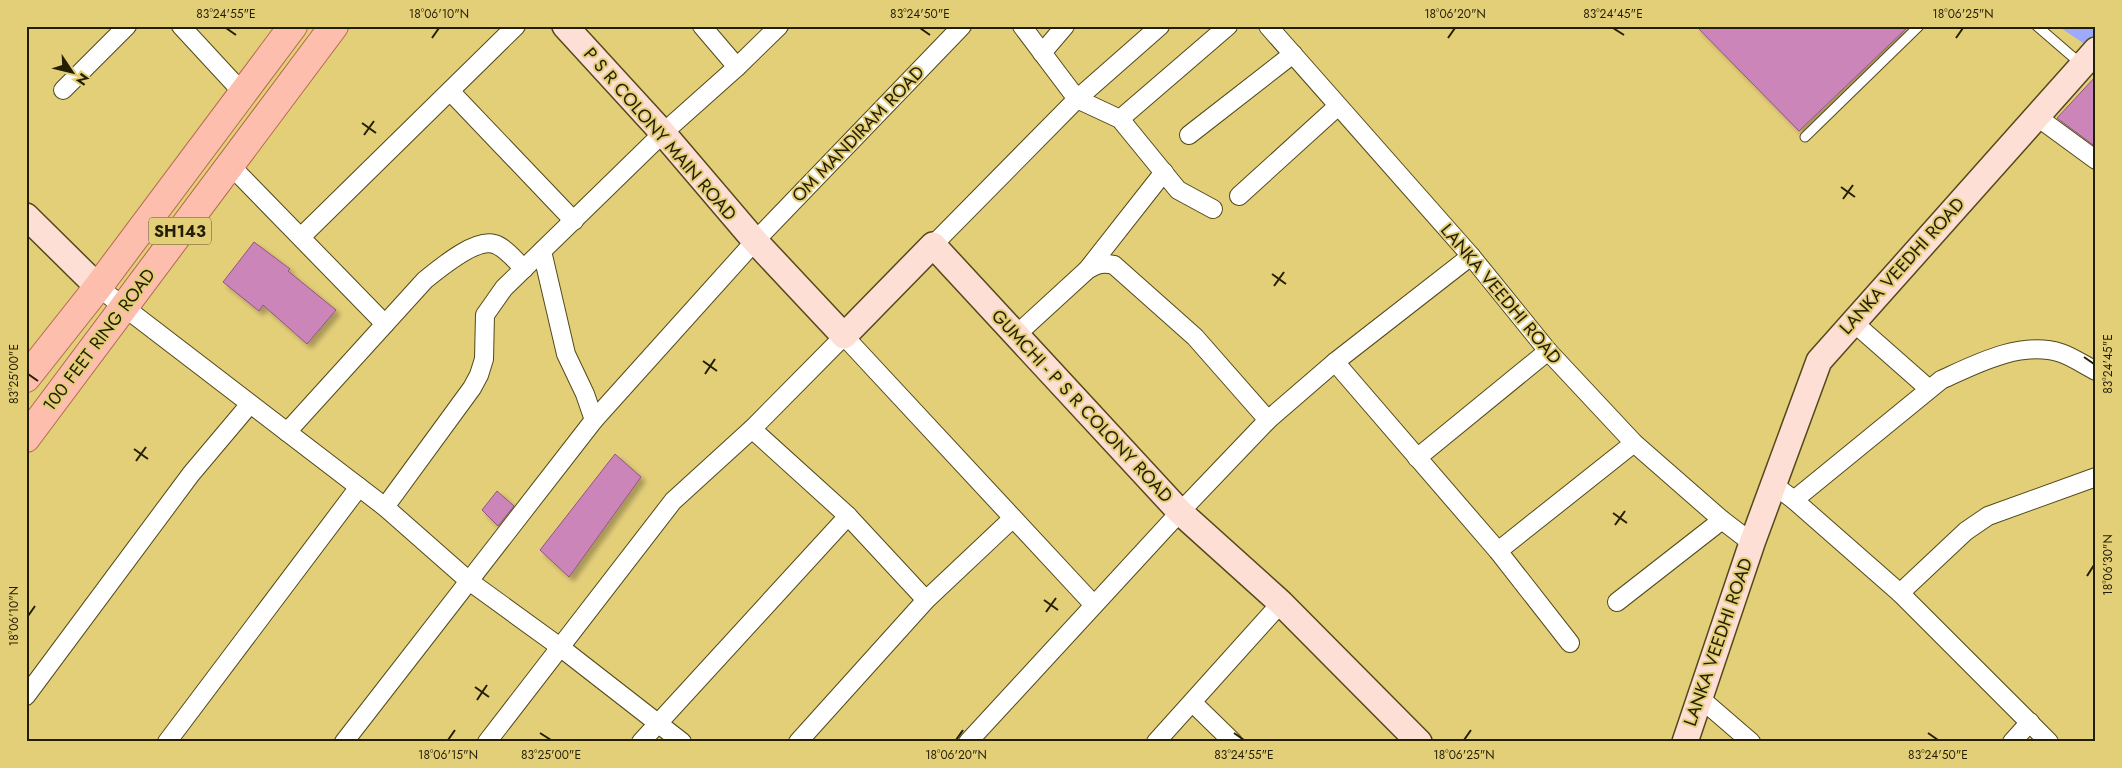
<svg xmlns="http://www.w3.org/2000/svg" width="2122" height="768" viewBox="0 0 2122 768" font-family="Jost,sans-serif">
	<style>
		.green { fill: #9daafe }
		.building { fill: #cb85b9; stroke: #945284; filter: url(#shadow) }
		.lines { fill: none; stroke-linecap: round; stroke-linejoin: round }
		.lane-casing { stroke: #53491b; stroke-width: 11 }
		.street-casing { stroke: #53491b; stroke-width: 20 }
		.secondary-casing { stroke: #53491b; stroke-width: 28 }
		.primary-casing { stroke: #b06a4e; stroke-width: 30 }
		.lane { stroke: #fff; stroke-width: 9 }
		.street { stroke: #fff; stroke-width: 18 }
		.secondary { stroke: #fedfd6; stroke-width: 25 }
		.primary { stroke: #fdbead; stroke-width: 28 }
		.ticks { fill: none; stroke: #241e03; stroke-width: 2 }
		.labels { text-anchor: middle; stroke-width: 4; stroke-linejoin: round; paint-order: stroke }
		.shield { fill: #e4cf79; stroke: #5e5326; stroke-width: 1 }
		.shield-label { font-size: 16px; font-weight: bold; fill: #241e03 }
		.street-label { font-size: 18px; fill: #241e03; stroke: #e4cf79 }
		.neatline { fill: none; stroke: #241e03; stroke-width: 2 }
		.ticks-label { font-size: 12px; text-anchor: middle; fill: #241e03 }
	</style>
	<defs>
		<filter id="shadow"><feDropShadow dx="4.5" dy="4.5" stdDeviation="2.5" flood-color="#0004"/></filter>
	</defs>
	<rect width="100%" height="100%" fill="#e4cf79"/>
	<polygon class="green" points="2058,26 2096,26 2096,34 2086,45"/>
	<g class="building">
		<polygon points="1696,26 1909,26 1799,131"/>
		<polygon points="2096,76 2096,147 2057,118"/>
		<polygon points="254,242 290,269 288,271 336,310 307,344 263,305 259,311 223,282"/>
		<polygon points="615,454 641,477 569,577 540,550"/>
		<polygon points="497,491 514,506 498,526 482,510"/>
	</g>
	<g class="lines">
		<defs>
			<g id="lane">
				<polyline points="2037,26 2081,64"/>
				<polyline points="1805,137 1919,26"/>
			</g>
			<g id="street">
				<polyline points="181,26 242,92"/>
				<polyline points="702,26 737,67"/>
				<polyline points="1160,26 1077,99 1120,119 1178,190 1213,209"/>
				<polyline points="1268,26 1471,256 1548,351 1634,443 1722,520 1752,543"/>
				<polyline points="1042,53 1065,26"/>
				<polyline points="63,90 127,26"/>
				<polyline points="450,91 574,221"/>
				<polyline points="2036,116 2096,160"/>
				<polyline points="1120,119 1228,26"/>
				<polyline points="1189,135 1293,54"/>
				<polyline points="230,165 385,324"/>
				<polyline points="1239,196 1338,106"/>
				<polyline points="301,237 516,26"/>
				<polyline points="933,245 1077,99 1022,26"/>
				<polyline points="542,251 566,354 585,394 594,420"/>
				<polyline points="1087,270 1164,172"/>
				<polyline points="98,287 385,507 469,581 560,647 682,742"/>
				<polyline points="1853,322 1929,389"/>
				<path d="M1016,335l71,-65c10,-6 16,-8 27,-5l81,72 73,83"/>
				<polyline points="1335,362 1498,551 1570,643"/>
				<polyline points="752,429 848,516 926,600"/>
				<path d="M287,432l138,-152c14,-11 50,-42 69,-36 11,3 22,17 30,25"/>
				<polyline points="1417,458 1548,351"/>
				<polyline points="1774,485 1794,500 1900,593 2049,742"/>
				<path d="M1794,500l147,-120c35,-16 80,-40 120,-27 12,4 23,12 35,18"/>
				<polyline points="385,507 472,388 479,375 484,359 485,315 504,288 663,133 737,67 779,26"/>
				<polyline points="1498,551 1634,443"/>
				<polyline points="1900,593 1966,531 1988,516 2096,477"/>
				<polyline points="1617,602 1722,520"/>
				<polyline points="26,696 191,474 250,404"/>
				<polyline points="1700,698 1751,742"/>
				<polyline points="1193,703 1233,742"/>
				<polyline points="167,742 359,487"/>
				<polyline points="344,742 594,420 755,241 962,26"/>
				<polyline points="487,742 673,501 752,429 844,336 1094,605"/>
				<polyline points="641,742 848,516"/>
				<polyline points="798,742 926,600 1013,518"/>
				<polyline points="968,742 1180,512 1268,420 1335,362 1471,256"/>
				<polyline points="1156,742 1281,603"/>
				<polyline points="2012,742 2030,722"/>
			</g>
			<g id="secondary">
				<polyline points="565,26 663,133 755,241 844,336 933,245 1180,512 1281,603 1419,742"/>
				<polyline points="26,216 98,287"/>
				<polyline points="1685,742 1752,543 1819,361 2096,50"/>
			</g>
			<g id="primary">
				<polyline points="26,378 98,287 293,26"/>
				<polyline points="26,438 334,26"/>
			</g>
		</defs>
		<use href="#lane" class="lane-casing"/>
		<use href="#street" class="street-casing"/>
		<use href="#secondary" class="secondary-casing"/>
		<use href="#primary" class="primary-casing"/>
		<use href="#lane" class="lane"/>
		<use href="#street" class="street"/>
		<use href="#secondary" class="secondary"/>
		<use href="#primary" class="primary"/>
	</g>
	<path class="ticks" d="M226,28l10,7M920,28l10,7M1613,28l11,7M432,38l7,-10M1448,38l7,-10M1956,38l7,-10M362,123l14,10M364,135l10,-14M1841,187l14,10M1843,199l10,-14M1272,274l14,10M1274,286l10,-14M2084,357l10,7M703,361l14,10M28,374l10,7M705,374l10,-15M134,449l14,10M136,461l10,-14M1613,513l14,10M1615,525l10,-14M2087,576l7,-11M1044,600l14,10M1046,612l10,-14M28,616l7,-10M475,687l14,10M477,700l10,-15M540,733l11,7M1234,733l10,7M1928,733l10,7M448,740l7,-10M956,740l7,-10M1464,740l7,-10"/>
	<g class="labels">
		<rect class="shield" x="149" y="217.5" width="62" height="27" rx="4"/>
		<g class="shield-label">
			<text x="180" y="237">SH143</text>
		</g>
		<g class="street-label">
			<text transform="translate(660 134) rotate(49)" y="6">P S R COLONY MAIN ROAD</text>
			<text transform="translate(858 134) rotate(-46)" y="6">OM MANDIRAM ROAD</text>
			<text transform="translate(1902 266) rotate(-48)" y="6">LANKA VEEDHI ROAD</text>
			<text transform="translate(1501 294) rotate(50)" y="6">LANKA VEEDHI ROAD</text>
			<text transform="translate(99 340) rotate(-53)" y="6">100 FEET RING ROAD</text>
			<text transform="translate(1082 406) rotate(47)" y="6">GUMCHI - P S R COLONY ROAD</text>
			<text transform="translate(1718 642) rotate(-71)" y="6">LANKA VEEDHI ROAD</text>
		</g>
	</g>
	<rect width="2122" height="768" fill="none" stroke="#e4cf79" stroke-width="55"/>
	<g transform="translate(72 72) rotate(125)" stroke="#e4cf79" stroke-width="4" paint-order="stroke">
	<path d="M0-4L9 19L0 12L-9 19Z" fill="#241e03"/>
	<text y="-8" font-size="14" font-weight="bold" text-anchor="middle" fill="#241e03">N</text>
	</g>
	<rect x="28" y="28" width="2066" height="712" class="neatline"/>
	<g class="ticks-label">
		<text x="226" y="18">83°24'55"E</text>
		<text x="439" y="18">18°06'10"N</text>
		<text x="920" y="18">83°24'50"E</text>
		<text x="1455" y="18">18°06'20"N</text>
		<text x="1613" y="18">83°24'45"E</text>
		<text x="1963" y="18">18°06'25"N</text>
		<text transform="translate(2108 364) rotate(-90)" y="4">83°24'45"E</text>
		<text transform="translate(14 374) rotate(-90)" y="4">83°25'00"E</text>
		<text transform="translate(2108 565) rotate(-90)" y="4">18°06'30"N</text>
		<text transform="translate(14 616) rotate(-90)" y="4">18°06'10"N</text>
		<text x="448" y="759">18°06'15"N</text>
		<text x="551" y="759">83°25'00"E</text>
		<text x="956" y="759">18°06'20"N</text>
		<text x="1244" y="759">83°24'55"E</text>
		<text x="1464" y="759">18°06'25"N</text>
		<text x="1938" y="759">83°24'50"E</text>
	</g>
</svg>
